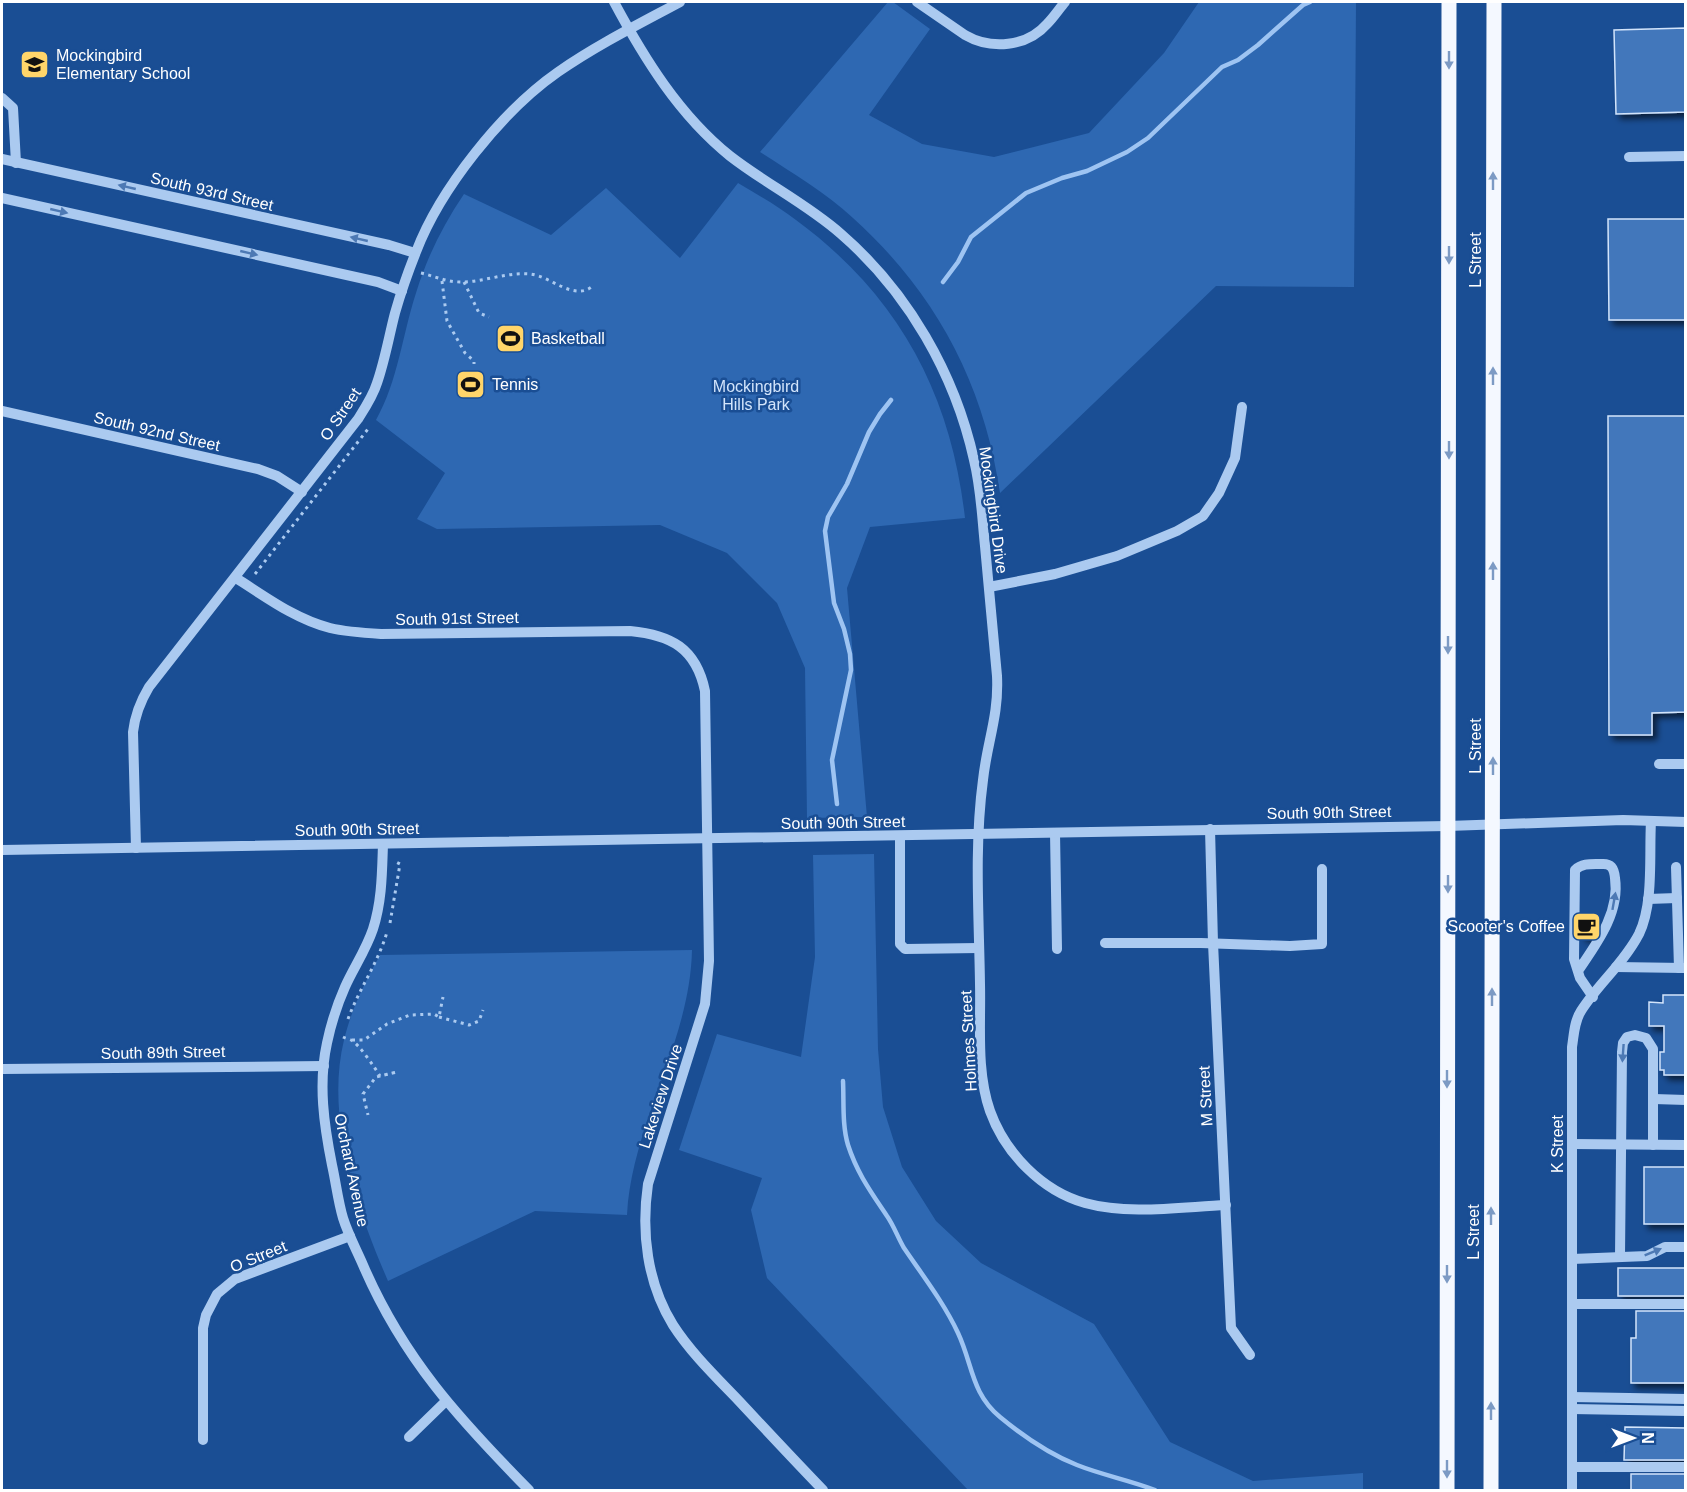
<svg xmlns="http://www.w3.org/2000/svg" width="1687" height="1492" viewBox="0 0 1687 1492" font-family="Helvetica,sans-serif">
	<style>
		.green { fill: #2e68b2 }
		.lines { fill: none; stroke-linecap: round; stroke-linejoin: round }
		.stream { stroke: #9ec4f2; stroke-width: 4.5 }
		.building { fill: #4377bb; stroke: #d2e4fb; stroke-width: 1.5; filter: url(#shadow) }
		.path { stroke: #abcaf0; stroke-width: 3; stroke-dasharray: 3 4.5; stroke-linecap: butt }
		.minor { stroke: #abcaf0; stroke-width: 10 }
		.major { stroke: #f4f8ff; stroke-width: 15 }
		.oneway { fill: #7c9ac4 }
		.oneway2 { fill: #4d79b4 }
		.labels { text-anchor: middle; stroke-width: 5; stroke-linejoin: round; paint-order: stroke }
		.poi-label { font-size: 16px; fill: #fff; stroke: #1a4e94; text-anchor: start }
		.street-label { font-size: 16px; fill: #fff; stroke: #1a4e94 }
		.park-label { font-size: 16px; fill: #d2e4fb; stroke: #1a4e94 }
	</style>
	<defs>
		<filter id="shadow"><feDropShadow dx="4.5" dy="4.5" stdDeviation="3" flood-color="#0009"/></filter>
	</defs>
	<rect width="100%" height="100%" fill="#1a4e94"/>
	<g class="green">
		<path d="M888,2h5l37,27 -61,86 53,29 72,13 95,-24 75,-80 35,-51h157l-2,285 -138,-1 -216,207c-16,-110 -65,-201 -147,-275 -28,-26 -61,-45 -93,-66z"/>
		<path d="M738,183c20,12 40,23 58,37 102,75 155,173 169,298l-95,9 -23,61 20,229 -60,1 -2,-150 -28,-65 -50,-50 -67,-28 -223,4 -20,-10 28,-46 -69,-53c22,-39 26,-84 40,-127 11,-36 27,-68 48,-99l87,41 55,-47 74,70z"/>
		<polygon points="874,854 878,1049 883,1107 902,1167 936,1221 981,1263 1094,1324 1170,1442 1253,1481 1363,1473 1363,1490 968,1490 767,1278 751,1210 762,1178 679,1150 717,1034 801,1057 815,957 813,855"/>
		<path d="M692,950c-2,93 -60,173 -65,265l-92,-4 -147,70c-31,-72 -63,-163 -44,-241 7,-30 21,-58 36,-85z"/>
	</g>
	<g class="lines">
		<g class="stream">
			<polyline points="943,282 958,262 971,237 1026,193 1062,178 1087,171 1127,152 1148,138 1222,67 1238,60 1258,45 1303,5 1310,2"/>
			<polyline points="837,804 832,760 851,670 850,654 844,629 834,603 825,531 828,517 847,484 869,432 880,414 891,400"/>
			<path d="M843,1081c1,21 -1,44 5,64 9,28 23,47 39,71 7,10 11,22 17,32 19,28 40,55 54,85 15,32 13,60 42,84 23,19 49,37 77,48 25,10 52,15 78,25"/>
		</g>
	</g>
	<g class="building">
		<polygon points="1686,28 1686,112 1616,114 1614,30"/>
		<polygon points="1608,219 1686,219 1686,320 1609,320"/>
		<polygon points="1608,416 1686,416 1686,712 1652,713 1652,735 1609,735"/>
		<rect x="1582" y="915" width="10" height="22"/>
		<polygon points="1663,995 1686,995 1686,1075 1664,1075 1664,1070 1660,1070 1660,1052 1664,1052 1664,1026 1649,1026 1649,1002 1663,1003"/>
		<rect x="1644" y="1167" width="42" height="57"/>
		<rect x="1618" y="1268" width="68" height="28"/>
		<polygon points="1636,1311 1686,1311 1686,1383 1631,1383 1631,1338 1636,1338"/>
		<polygon points="1625,1427 1686,1428 1686,1460 1624,1460"/>
		<rect x="1631" y="1474" width="55" height="17"/>
	</g>
	<g class="lines">
		<g class="path">
			<path d="M421,273c13,3 25,9 40,9 23,0 45,-10 69,-8 21,2 45,29 64,11"/>
			<polyline points="442,281 447,321 465,353 474,361 474,364"/>
			<polyline points="464,282 479,313 489,317"/>
			<polyline points="255,574 368,429"/>
			<polyline points="390,923 400,864 396,862"/>
			<polyline points="439,1017 469,1025 479,1021 483,1010"/>
			<path d="M348,1019c11,-30 30,-56 39,-87"/>
			<path d="M343,1037c2,1 6,2 8,3 8,4 24,28 29,36l17,-4 -21,5 -13,17 5,21"/>
			<polyline points="352,1040 364,1040 387,1024 410,1015 434,1014 439,1017 443,997"/>
		</g>
		<g class="minor">
			<path d="M614,2c30,56 65,113 116,154 36,28 77,48 111,78 67,58 114,140 133,226 7,28 8,57 11,86 4,43 8,87 12,130 2,40 -10,66 -14,104 -9,67 -4,136 -3,204 1,42 -4,87 10,127 15,42 52,80 95,92 43,12 96,4 141,2"/>
			<path d="M917,2l48,33c26,15 62,12 82,-11 7,-7 12,-15 18,-22"/>
			<polyline points="2,98 13,108 16,163"/>
			<polyline points="1629,157 1686,156"/>
			<polyline points="2,159 389,245 415,253"/>
			<polyline points="2,198 378,282 402,291"/>
			<polyline points="2,411 258,469 277,476 302,492"/>
			<path d="M236,578c30,19 59,41 94,50 17,4 34,5 51,6l249,-3c41,4 66,17 75,60l4,270 -4,43 -57,180c-7,48 -1,99 25,141 18,28 43,52 66,76 28,30 56,60 84,89"/>
			<polyline points="989,587 1055,574 1117,556 1177,531 1203,516 1219,493 1235,458 1242,407"/>
			<polyline points="1659,764 1686,764"/>
			<polyline points="1210,829 1213,943 1231,1328 1250,1355"/>
			<polyline points="1055,833 1057,949"/>
			<polyline points="900,836 900,944 905,949 979,948"/>
			<path d="M383,844c-1,29 -1,57 -10,85 -7,21 -19,38 -28,58 -8,18 -14,37 -18,56 -9,41 -3,82 5,122 4,18 6,36 11,53 5,16 13,31 20,47 40,93 96,154 166,225"/>
			<path d="M136,848l-3,-116c2,-17 7,-30 16,-45l209,-268c7,-11 15,-23 19,-36 8,-23 12,-47 18,-70 6,-21 13,-41 21,-61 24,-63 86,-141 142,-180 39,-27 81,-48 122,-70"/>
			<polyline points="2,850 1448,826 1623,820 1686,822"/>
			<polyline points="1676,867 1679,968"/>
			<polyline points="1648,899 1677,898"/>
			<polyline points="1105,943 1201,943 1290,946 1322,944 1322,869"/>
			<polyline points="1616,967 1684,968"/>
			<path d="M1578,971c19,-28 42,-58 37,-93 -1,-10 -4,-15 -14,-14 -10,0 -19,-1 -26,6l-1,89 6,19 13,19"/>
			<polyline points="2,1069 324,1066"/>
			<polyline points="1654,1099 1686,1100"/>
			<polyline points="1572,1144 1686,1145"/>
			<polyline points="1620,1256 1622,1052 1623,1043 1627,1037 1635,1035 1646,1038 1653,1049 1653,1145"/>
			<polyline points="1572,1259 1647,1256 1665,1247 1686,1247"/>
			<polyline points="1572,1304 1686,1304"/>
			<polyline points="1572,1397 1686,1399"/>
			<polyline points="1572,1409 1686,1411"/>
			<polyline points="409,1437 446,1401"/>
			<polyline points="203,1440 203,1328 206,1315 217,1294 235,1279 350,1236"/>
			<polyline points="1572,1467 1686,1467"/>
			<path d="M1572,1490v-443c2,-12 2,-25 9,-36 17,-27 43,-48 58,-77 15,-31 10,-79 12,-113"/>
		</g>
		<g class="major">
			<polyline points="1447,1490 1449,2"/>
			<polyline points="1491,1490 1494,2"/>
		</g>
	</g>
	<defs><path id="oneway-solid" d="M-6-.8H1V-3.2L6.5 0L1 3.2V.8H-6Z" transform="scale(1.5)"/></defs>
	<g class="oneway">
		<use href="#oneway-solid" transform="translate(1449 60) rotate(90)"/>
		<use href="#oneway-solid" transform="translate(1493 181) rotate(-90)"/>
		<use href="#oneway-solid" transform="translate(1449 255) rotate(90)"/>
		<use href="#oneway-solid" transform="translate(1493 376) rotate(-90)"/>
		<use href="#oneway-solid" transform="translate(1449 450) rotate(90)"/>
		<use href="#oneway-solid" transform="translate(1493 571) rotate(-90)"/>
		<use href="#oneway-solid" transform="translate(1448 645) rotate(90)"/>
		<use href="#oneway-solid" transform="translate(1493 766) rotate(-90)"/>
		<use href="#oneway-solid" transform="translate(1448 884) rotate(90)"/>
		<use href="#oneway-solid" transform="translate(1492 997) rotate(-90)"/>
		<use href="#oneway-solid" transform="translate(1447 1079) rotate(90)"/>
		<use href="#oneway-solid" transform="translate(1491 1216) rotate(-90)"/>
		<use href="#oneway-solid" transform="translate(1447 1274) rotate(90)"/>
		<use href="#oneway-solid" transform="translate(1491 1411) rotate(-90)"/>
		<use href="#oneway-solid" transform="translate(1447 1469) rotate(90)"/>
	</g>
	<g class="oneway2">
		<use href="#oneway-solid" transform="translate(127 187) rotate(-167)"/>
		<use href="#oneway-solid" transform="translate(59 211) rotate(13)"/>
		<use href="#oneway-solid" transform="translate(359 239) rotate(-167)"/>
		<use href="#oneway-solid" transform="translate(249 253) rotate(13)"/>
		<use href="#oneway-solid" transform="translate(1614 901) rotate(-80)"/>
		<use href="#oneway-solid" transform="translate(1623 1053) rotate(94)"/>
		<use href="#oneway-solid" transform="translate(1653 1252) rotate(-22)"/>
	</g>
	<defs>
		<symbol id="school-square" viewBox="-11 -11 22 22"><rect x="-9" y="-9" width="18" height="18" rx="4" fill="#ffd56a" stroke="#1a4e94"/><path d="M0-5L7-2L0 1L-7-2ZM-4 1L0 2.5L4 1V4Q0 6-4 4Z" fill="#111"/></symbol>
		<symbol id="stadium-square" viewBox="-11 -11 22 22"><rect x="-9" y="-9" width="18" height="18" rx="4" fill="#ffd56a" stroke="#1a4e94"/><path d="M0-5a6.5 5 0 1 0 0 10a6.5 5 0 1 0 0-10ZM-3.5-1.8h7v3.6h-7Z" fill="#111"/></symbol>
		<symbol id="cafe-square" viewBox="-11 -11 22 22"><rect x="-9" y="-9" width="18" height="18" rx="4" fill="#ffd56a" stroke="#1a4e94"/><path d="M-5.5-4.5H6V0H3Q3 3.5 0 3.5H-2.5Q-5.5 3.5-5.5 0ZM3-3.2v2h1.7v-2ZM-6 4.5H4V6H-6Z" fill="#111"/></symbol>
	</defs>
	<g fill-rule="evenodd">
		<use href="#school-square" x="18" y="48" width="33" height="33"/>
		<use href="#stadium-square" x="494" y="322" width="33" height="33"/>
		<use href="#stadium-square" x="454" y="368" width="33" height="33"/>
		<use href="#cafe-square" x="1570" y="910" width="33" height="33"/>
	</g>
	<g class="labels">
		<g class="poi-label">
			<text x="56" y="61">Mockingbird<tspan x="56" dy="18">Elementary School</tspan></text>
			<text x="531" y="344">Basketball</text>
			<text x="492" y="390">Tennis</text>
			<text x="1565" y="932" text-anchor="end">Scooter's Coffee</text>
		</g>
		<g class="street-label">
			<text transform="translate(212 191) rotate(13)" y="6">South 93rd Street</text>
			<text transform="translate(1475 260) rotate(-90)" y="6">L Street</text>
			<text transform="translate(340 414) rotate(-56)" y="6">O Street</text>
			<text transform="translate(157 431) rotate(13)" y="6">South 92nd Street</text>
			<text transform="translate(994 510) rotate(82)" y="6">Mockingbird Drive</text>
			<text transform="translate(457 618) rotate(-1)" y="6">South 91st Street</text>
			<text transform="translate(1475 746) rotate(-90)" y="6">L Street</text>
			<text transform="translate(1329 812) rotate(-1)" y="6">South 90th Street</text>
			<text transform="translate(843 822) rotate(-1)" y="6">South 90th Street</text>
			<text transform="translate(357 829) rotate(-1)" y="6">South 90th Street</text>
			<text transform="translate(968 1041) rotate(-93)" y="6">Holmes Street</text>
			<text transform="translate(163 1052) rotate(-1)" y="6">South 89th Street</text>
			<text transform="translate(660 1096) rotate(-72)" y="6">Lakeview Drive</text>
			<text transform="translate(1205 1096) rotate(-93)" y="6">M Street</text>
			<text transform="translate(1557 1144) rotate(-90)" y="6">K Street</text>
			<text transform="translate(352 1170) rotate(78)" y="6">Orchard Avenue</text>
			<text transform="translate(1473 1232) rotate(-90)" y="6">L Street</text>
			<text transform="translate(258 1256) rotate(-22)" y="6">O Street</text>
		</g>
		<g class="park-label">
			<text x="756" y="392">Mockingbird<tspan x="756" dy="18">Hills Park</tspan></text>
		</g>
	</g>
	<rect width="1687" height="1492" fill="none" stroke="#ffffff" stroke-width="6"/>
	<g transform="translate(1633 1438) rotate(90)" stroke="#1a4e94" stroke-width="4.5" paint-order="stroke">
	<path d="M0-4.5L10 22L0 15L-10 22Z" fill="#ffffff"/>
	<text y="-9" font-size="16" font-weight="bold" text-anchor="middle" fill="#ffffff">N</text>
	</g>
</svg>
